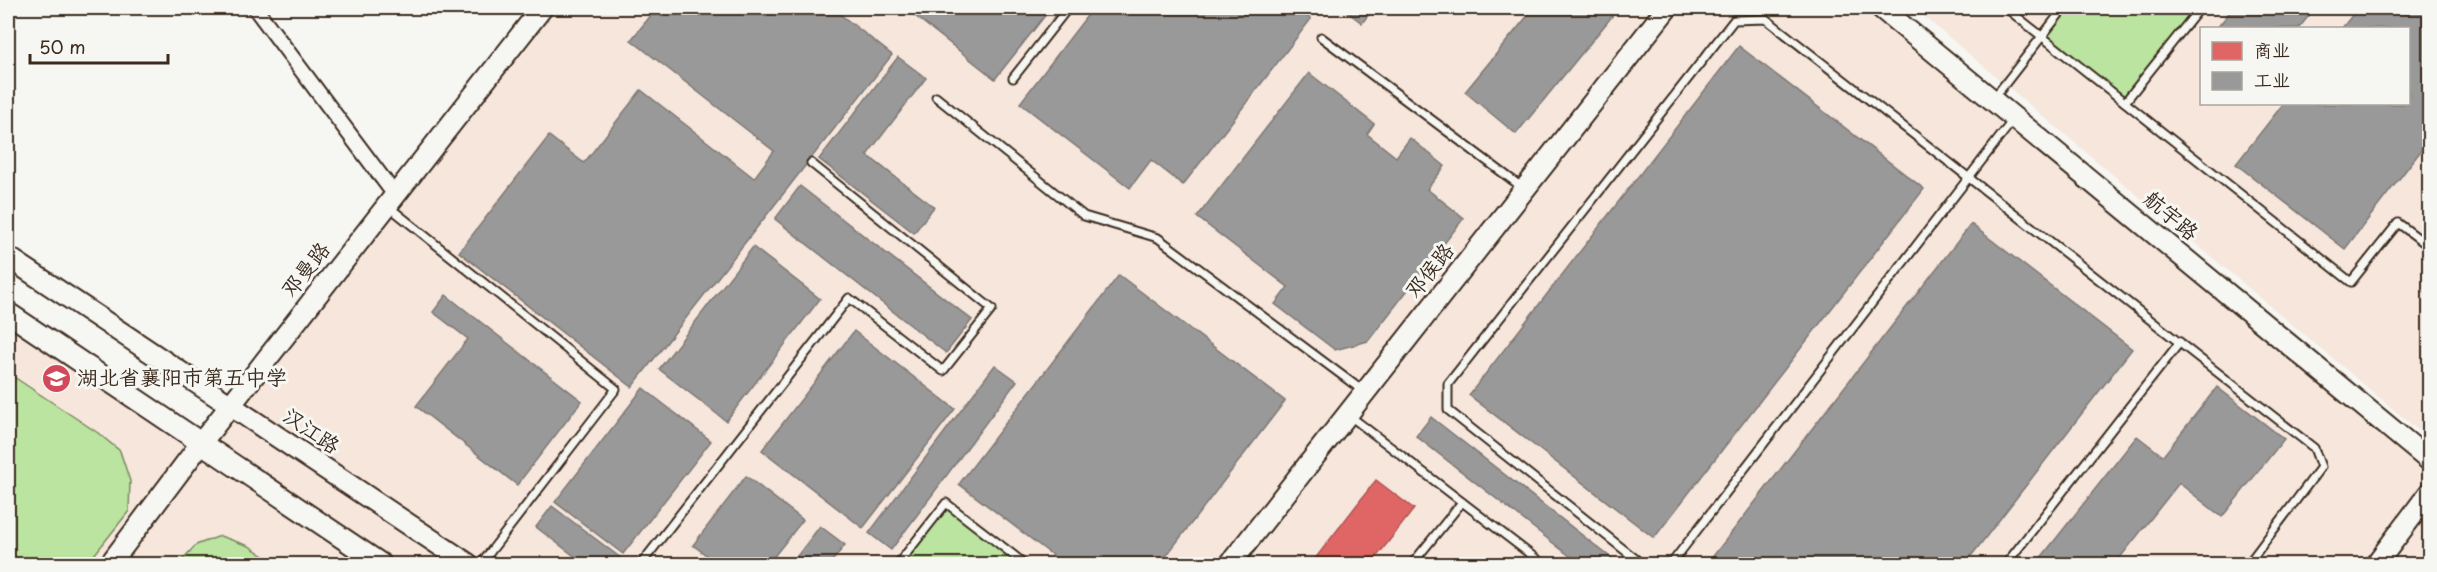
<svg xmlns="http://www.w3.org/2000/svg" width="2437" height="572" viewBox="0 0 2437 572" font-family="'Playpen Sans','LXGW WenKai TC',sans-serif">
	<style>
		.built { fill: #f6e6dc; fill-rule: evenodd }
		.green { fill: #bae4a0; stroke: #7a875f; stroke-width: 1.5 }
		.shops { fill: #e06666; stroke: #ae5450; stroke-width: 1.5 }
		.industry { fill: #999; stroke: #7d7874; stroke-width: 1.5 }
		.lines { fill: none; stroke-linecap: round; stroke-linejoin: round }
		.lane-casing { stroke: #3b2a1e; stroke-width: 11 }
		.street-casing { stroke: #3b2a1e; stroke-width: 18 }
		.secondary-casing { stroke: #3b2a1e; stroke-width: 24 }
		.lane { stroke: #f6f6f2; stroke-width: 7 }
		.street { stroke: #f6f6f2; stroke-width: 14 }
		.secondary { stroke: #f6f6f2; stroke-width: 20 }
		.labels { text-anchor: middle; stroke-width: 6; stroke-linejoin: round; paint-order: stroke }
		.street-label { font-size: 21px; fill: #3b2a1e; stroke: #f6f6f2 }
		.poi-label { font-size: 21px; fill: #3b2a1e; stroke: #f6f6f2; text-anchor: start }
	</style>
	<rect width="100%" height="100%" fill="#f6f6f2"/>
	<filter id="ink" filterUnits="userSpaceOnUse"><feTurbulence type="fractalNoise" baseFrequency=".0167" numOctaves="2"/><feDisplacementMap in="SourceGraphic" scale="12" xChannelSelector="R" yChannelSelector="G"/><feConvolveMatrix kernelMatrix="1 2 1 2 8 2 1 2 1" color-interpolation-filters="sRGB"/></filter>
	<g filter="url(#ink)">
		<g class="built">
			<polygon points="542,8 1881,8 2429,461 2429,564 8,564 8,313 201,443"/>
			<path d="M1914,8h515v431zM2202,28h206v76h-206z"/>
		</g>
		<g class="green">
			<polygon points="2064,8 2200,8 2125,102 2042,36"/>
			<polygon points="8,373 98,433 120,451 130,481 129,511 87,564 8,564"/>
			<polygon points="946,503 1025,564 898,564"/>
			<polygon points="220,536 249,546 276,564 179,563 196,545"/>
		</g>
		<g class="shops">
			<polygon points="2430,210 2430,228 2421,222"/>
			<polygon points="1376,480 1414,509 1371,564 1311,564"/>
			<polygon points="1466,556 1477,564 1460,564"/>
		</g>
		<g class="industry">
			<polygon points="657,8 832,8 892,55 632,387 459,252 549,136 584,163 641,90 754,178 774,151 631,40"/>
			<polygon points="905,8 1051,8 995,79"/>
			<polygon points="1093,8 1295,8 1311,19 1183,185 1151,160 1130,188 1020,103"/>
			<polygon points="1342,8 1374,8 1362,23"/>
			<polygon points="1534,8 1618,9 1516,134 1465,92"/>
			<polygon points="2233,8 2315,8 2299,28 2217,28"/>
			<polygon points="2358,8 2430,8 2430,139 2345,249 2236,164 2283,104 2408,104 2408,28 2342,28"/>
			<polygon points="1739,46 1924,189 1654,538 1469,395"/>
			<polygon points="898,57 926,78 867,155 934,207 914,233 819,159"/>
			<polygon points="1309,73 1374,124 1367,134 1396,157 1410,138 1445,166 1427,189 1464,218 1368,341 1335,350 1275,304 1288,287 1197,217"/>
			<polygon points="800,186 972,320 946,353 775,219"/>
			<polygon points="1971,224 2132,349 1965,564 1707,564"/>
			<polygon points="753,247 820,299 726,421 659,369"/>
			<polygon points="1119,275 1285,401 1160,564 1064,564 959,484"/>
			<polygon points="446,295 582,401 517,485 416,406 468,339 433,312"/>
			<polygon points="854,331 955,409 863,528 762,450"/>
			<polygon points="995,365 1017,381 891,550 869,533"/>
			<polygon points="2217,387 2284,439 2222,517 2179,483 2115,564 2036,564 2137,436 2163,456"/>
			<polygon points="643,388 711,441 623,554 555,502"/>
			<polygon points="1431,417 1619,564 1580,564 1416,436"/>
			<polygon points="746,476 803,520 768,564 718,564 693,545"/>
			<polygon points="552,506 621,558 616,564 585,564 536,527"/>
			<polygon points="820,526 845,545 830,564 791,564"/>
		</g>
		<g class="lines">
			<defs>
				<g id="lane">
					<polyline points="2006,8 2351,282 2398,223 2430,247"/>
					<polyline points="1321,37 1523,188"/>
					<polyline points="1013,78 1068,8"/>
					<polyline points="936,97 1084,216 1158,238 1363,391"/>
					<polyline points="1994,98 2064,8"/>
					<polyline points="2125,102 2200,8"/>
					<polyline points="388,206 616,389 481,564"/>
					<polyline points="1350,416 1543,564"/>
					<polyline points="641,564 849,298 943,371 992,309 811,163"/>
					<polyline points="898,564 946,503 1025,564"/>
					<polyline points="1412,564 1462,502"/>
					<polyline points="1642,564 1448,410 1448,384 1734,20 1766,19 2314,448 2321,467 2248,564"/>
					<polyline points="1671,564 2013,120"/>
					<polyline points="2006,564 2180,342"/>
				</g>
				<polyline id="street" points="255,8 395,195"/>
				<g id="secondary">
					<polyline points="1881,8 2430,461"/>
					<polyline points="8,257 468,564"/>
					<polyline points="8,313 381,564"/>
					<polyline points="110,564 201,443 542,8"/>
					<polyline points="1230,564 1667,8"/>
					<polyline points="2376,564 2430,492"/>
				</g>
			</defs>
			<use href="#lane" class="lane-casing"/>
			<use href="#street" class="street-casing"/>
			<use href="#secondary" class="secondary-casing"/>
			<use href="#lane" class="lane"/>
			<use href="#street" class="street"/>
			<use href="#secondary" class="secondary"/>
		</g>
	</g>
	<defs>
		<symbol id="school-disc" viewBox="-11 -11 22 22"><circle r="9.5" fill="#d1495b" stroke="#f6f6f2"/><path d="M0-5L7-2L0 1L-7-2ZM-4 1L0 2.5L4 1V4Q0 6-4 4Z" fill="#fff"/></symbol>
	</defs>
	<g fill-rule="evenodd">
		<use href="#school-disc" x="40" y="362" width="33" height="33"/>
	</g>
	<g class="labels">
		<g class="street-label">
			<text transform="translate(2171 216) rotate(40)" y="7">航宇路</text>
			<text transform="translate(306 270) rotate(-52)" y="7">邓曼路</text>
			<text transform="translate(1430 271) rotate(-52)" y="7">邓侯路</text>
			<text transform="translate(311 431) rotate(34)" y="7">汉江路</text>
		</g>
		<g class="poi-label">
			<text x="77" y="385">湖北省襄阳市第五中学</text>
		</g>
	</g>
	<rect width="2437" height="572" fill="none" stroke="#f6f6f2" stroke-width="30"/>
	<rect x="15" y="15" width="2407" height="542" fill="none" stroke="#3b2a1e" stroke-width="2" filter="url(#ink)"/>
	<rect x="2200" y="27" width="210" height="78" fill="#f6f6f2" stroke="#aba49d" stroke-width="1.5"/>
	<rect x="2212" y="42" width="30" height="18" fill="#e06666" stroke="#aba49d" stroke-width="1.5"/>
	<text x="2254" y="57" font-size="18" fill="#3b2a1e">商业</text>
	<rect x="2212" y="72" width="30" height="18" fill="#999999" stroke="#aba49d" stroke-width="1.5"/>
	<text x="2254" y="87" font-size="18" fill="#3b2a1e">工业</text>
	<path d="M30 54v9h138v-9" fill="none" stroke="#3b2a1e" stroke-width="3"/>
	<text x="39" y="54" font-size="18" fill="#3b2a1e" stroke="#f6f6f2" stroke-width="4.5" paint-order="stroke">50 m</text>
</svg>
